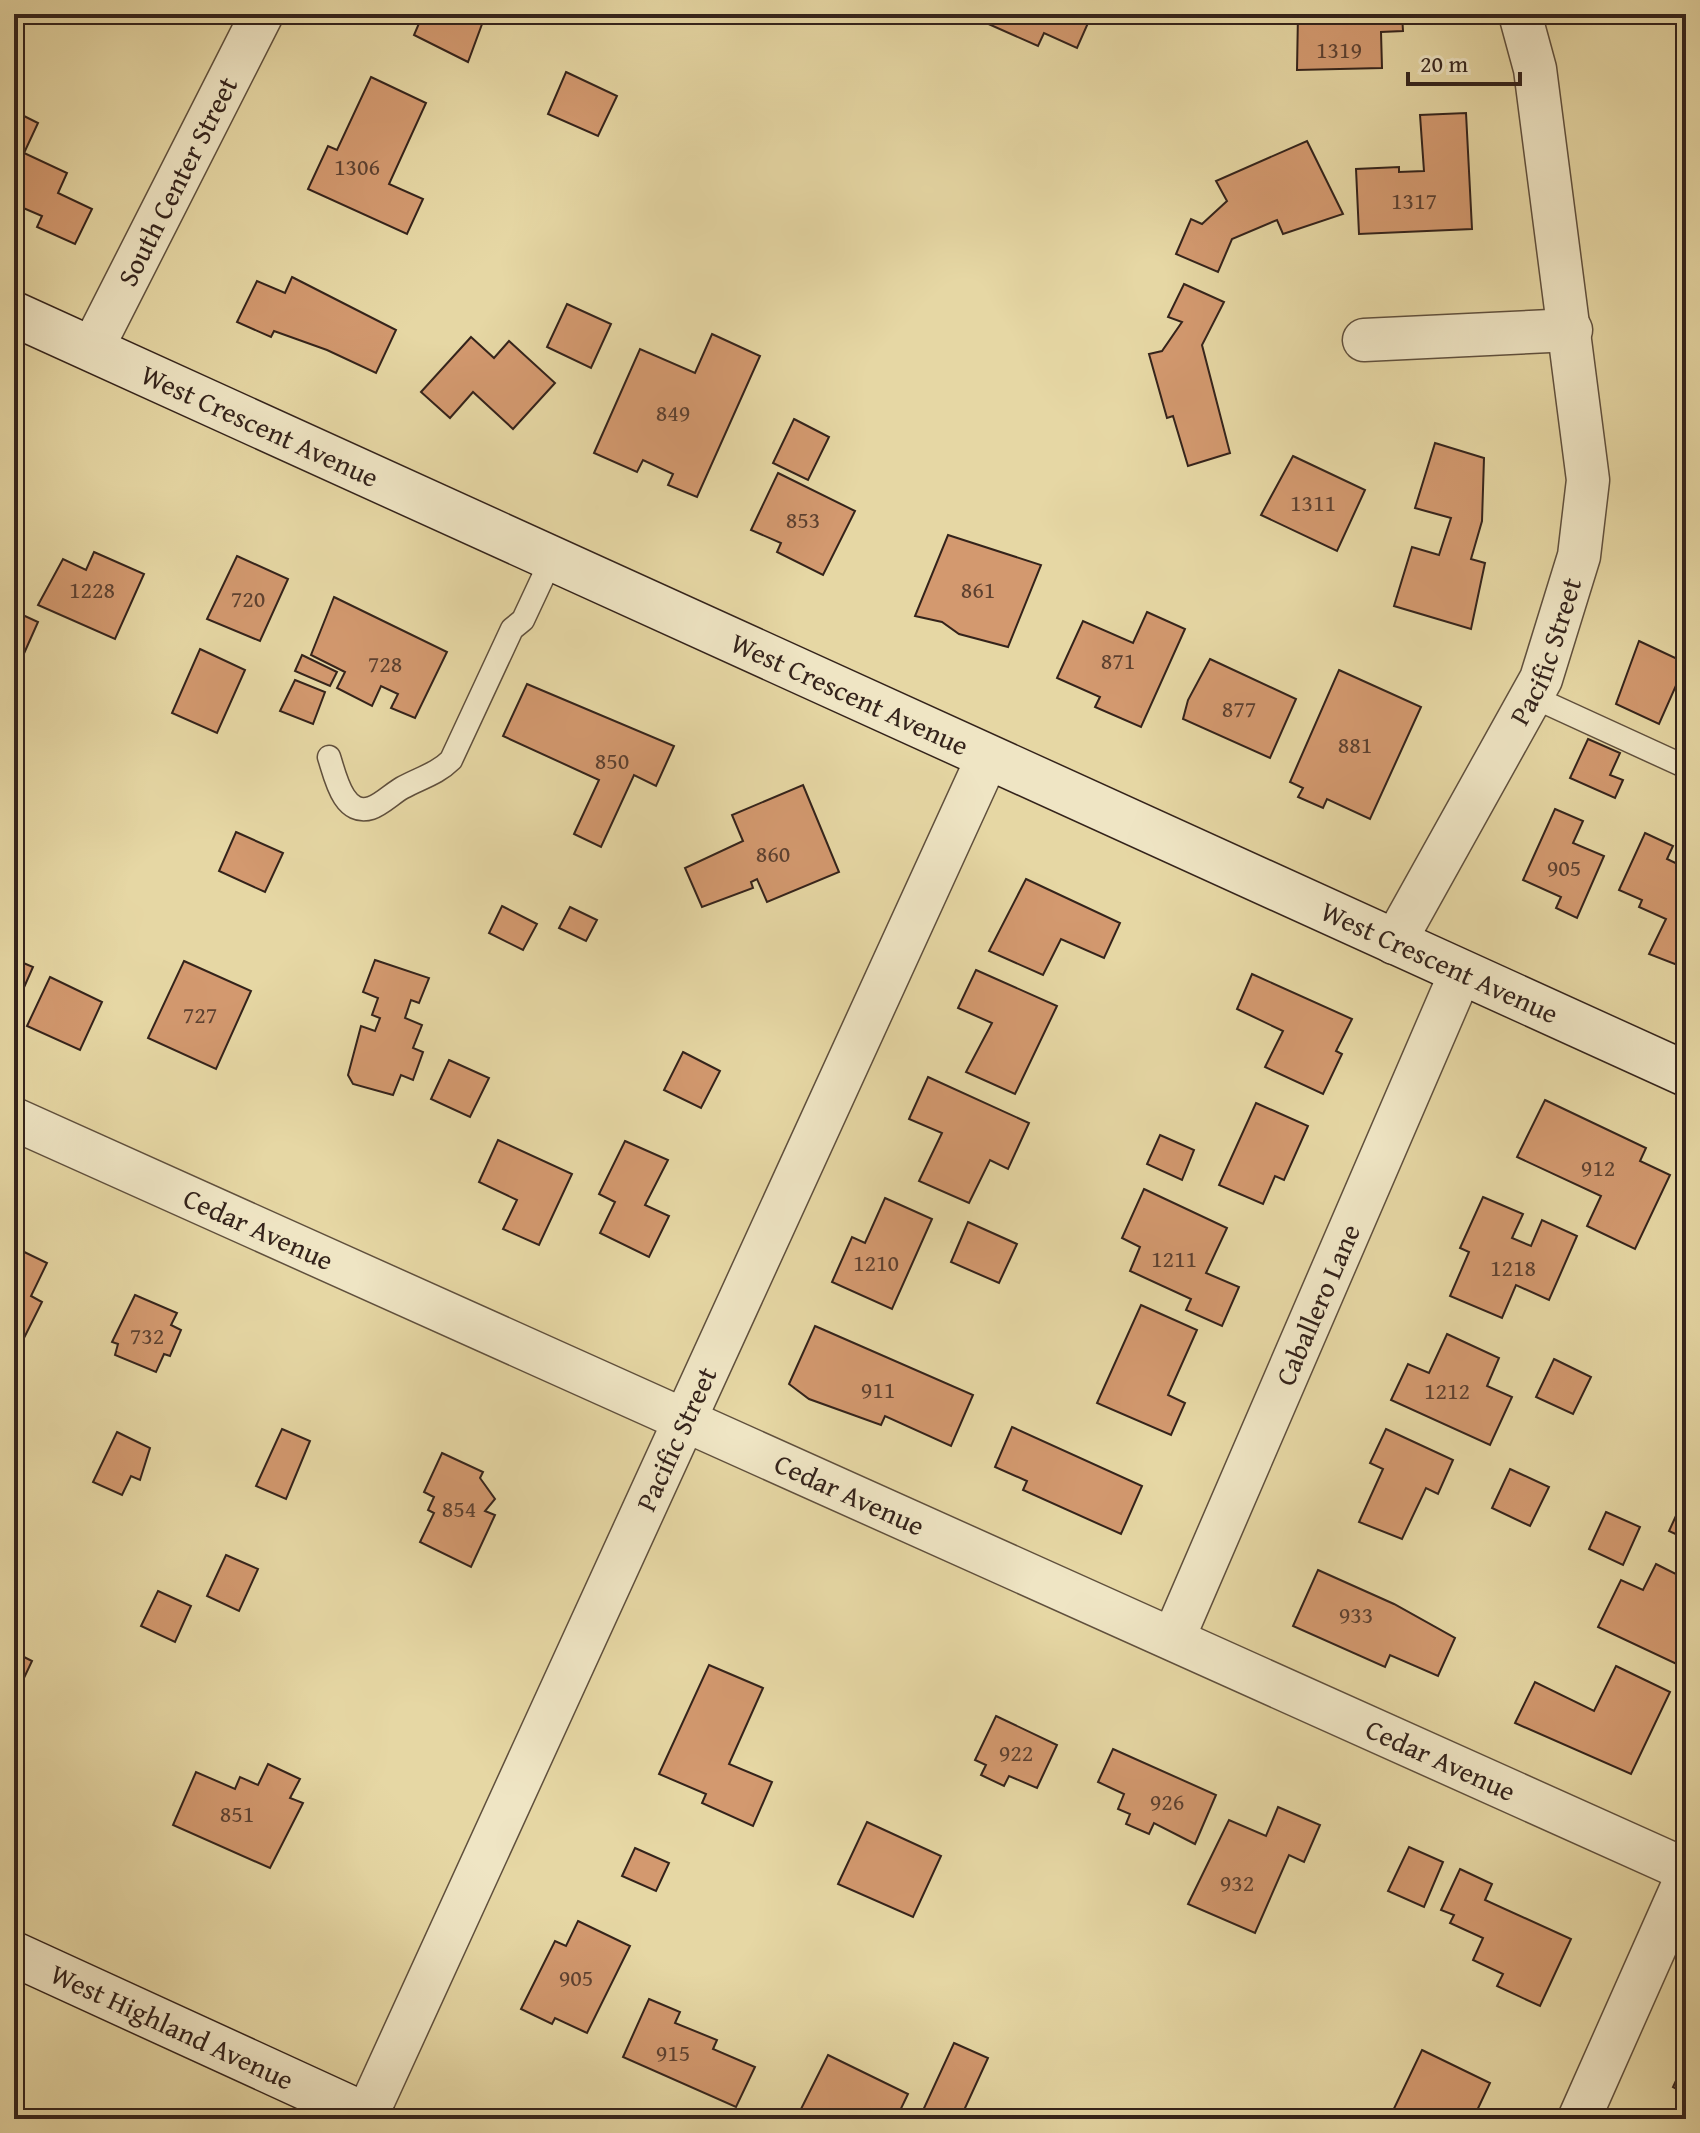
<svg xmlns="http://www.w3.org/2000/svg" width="1700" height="2133" viewBox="0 0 1700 2133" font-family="'Gentium Book Plus',serif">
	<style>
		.building { fill: #d3996f; stroke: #34231b; stroke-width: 2 }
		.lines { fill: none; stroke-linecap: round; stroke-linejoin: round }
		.lane-casing { stroke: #60503d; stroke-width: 25 }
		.street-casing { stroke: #60503d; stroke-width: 45 }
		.secondary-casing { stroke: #34231b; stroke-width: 47 }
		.lane { stroke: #efe5c4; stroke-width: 22 }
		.street { stroke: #efe5c4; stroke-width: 42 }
		.secondary { stroke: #efe5c4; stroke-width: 44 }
		.labels { text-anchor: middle; stroke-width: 6; stroke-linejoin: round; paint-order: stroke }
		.number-label { font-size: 24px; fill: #5c4030 }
		.street-label { font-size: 28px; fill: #34231b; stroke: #efe5c4 }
	</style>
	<rect width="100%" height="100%" fill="#e6d7a4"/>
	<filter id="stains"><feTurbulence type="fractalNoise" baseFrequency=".0025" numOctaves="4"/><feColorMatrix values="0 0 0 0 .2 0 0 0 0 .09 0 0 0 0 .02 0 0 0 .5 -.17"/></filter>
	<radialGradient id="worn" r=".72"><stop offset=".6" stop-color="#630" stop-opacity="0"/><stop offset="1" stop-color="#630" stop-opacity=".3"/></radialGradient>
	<g class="building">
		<polygon points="423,14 485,16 468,62 414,35"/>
		<polygon points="966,14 1092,14 1077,48 1044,33 1038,46"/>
		<polygon points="1298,14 1402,14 1403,31 1381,32 1382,68 1297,70"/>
		<polygon points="566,72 617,96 598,136 548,114"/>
		<polygon points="371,77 426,103 389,184 423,199 407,234 308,189 328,146 337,150"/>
		<polygon points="14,111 38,123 24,153 67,173 58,193 92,209 75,244 37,227 42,216 14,204"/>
		<polygon points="1466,113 1472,229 1359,234 1356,169 1399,167 1399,172 1424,171 1420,115"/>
		<polygon points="1307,141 1343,214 1283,234 1277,220 1232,239 1218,272 1176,254 1191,219 1202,224 1227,201 1216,181"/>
		<polygon points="292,277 396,330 376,373 327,350 274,331 271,337 237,322 257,281 285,293"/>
		<polygon points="1184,284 1224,302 1202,345 1230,453 1188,466 1173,416 1167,418 1149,354 1162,351 1182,322 1168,317"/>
		<polygon points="567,304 611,324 591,368 547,347"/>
		<polygon points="712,334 760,356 697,497 668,485 673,474 643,460 637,472 594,453 640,349 695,373"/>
		<polygon points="471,337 494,358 509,341 555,383 513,429 473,392 450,418 421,392"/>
		<polygon points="794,419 829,437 808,480 773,463"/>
		<polygon points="1435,443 1484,458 1482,521 1471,559 1485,563 1471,629 1394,606 1412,547 1439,555 1451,518 1415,508"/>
		<polygon points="1293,456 1365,490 1337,551 1261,515"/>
		<polygon points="778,473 855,511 823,575 777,552 781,543 751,530"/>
		<polygon points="948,535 1041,565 1008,647 959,634 942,622 915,616"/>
		<polygon points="94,552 144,574 115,639 38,605 63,559 86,570"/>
		<polygon points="237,556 288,579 260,641 207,619"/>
		<polygon points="334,597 447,652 415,718 391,708 398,694 381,686 372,706 337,688 345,672 311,655"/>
		<polygon points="14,611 38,622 14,676"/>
		<polygon points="1147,612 1185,629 1141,727 1095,707 1100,697 1057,678 1083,621 1133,643"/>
		<polygon points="1639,641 1686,663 1659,724 1616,704"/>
		<polygon points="200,649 245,670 217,733 172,713"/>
		<polygon points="302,655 337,672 330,686 295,671"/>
		<polygon points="1210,659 1296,699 1270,758 1183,719 1188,700"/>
		<polygon points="1339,670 1421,707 1370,819 1327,799 1323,808 1298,797 1303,788 1290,782"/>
		<polygon points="295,680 325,692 313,724 280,711"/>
		<polygon points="527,684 674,746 656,786 634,775 601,847 574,834 599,780 503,736"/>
		<polygon points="1588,739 1620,753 1610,775 1623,780 1615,798 1570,778"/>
		<polygon points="803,785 839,872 767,902 757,879 751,882 753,888 702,907 685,868 743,841 732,815"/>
		<polygon points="1555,809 1583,821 1573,843 1604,856 1577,918 1556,908 1561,897 1523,880"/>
		<polygon points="236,832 283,853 265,892 219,871"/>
		<polygon points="1645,833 1673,846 1667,859 1686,868 1686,953 1680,966 1649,954 1666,919 1639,907 1642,900 1619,890"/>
		<polygon points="1026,879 1120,923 1104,958 1061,939 1043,975 989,951"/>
		<polygon points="502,906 537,924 523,950 489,933"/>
		<polygon points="570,907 597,920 586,941 559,928"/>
		<polygon points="14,959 33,967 14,1010"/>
		<polygon points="375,960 429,978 419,1003 411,1000 405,1018 422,1025 413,1048 423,1052 413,1080 401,1075 393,1095 353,1084 348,1075 361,1026 375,1031 380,1018 372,1015 378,998 363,992"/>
		<polygon points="184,961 251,991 216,1069 148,1038"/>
		<polygon points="976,970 1057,1006 1015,1094 966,1072 992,1023 958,1008"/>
		<polygon points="1252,974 1352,1019 1336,1051 1342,1054 1323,1094 1265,1067 1283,1031 1237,1009"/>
		<polygon points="50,977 102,1002 80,1050 27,1026"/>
		<polygon points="683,1052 720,1071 701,1108 664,1090"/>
		<polygon points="449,1060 489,1078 470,1117 431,1099"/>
		<polygon points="928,1077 1029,1123 1008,1169 990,1160 969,1203 919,1181 942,1133 909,1119"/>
		<polygon points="1545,1100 1646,1148 1640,1161 1670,1175 1635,1249 1587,1226 1601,1196 1517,1157"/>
		<polygon points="1256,1103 1308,1126 1284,1180 1275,1176 1263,1204 1219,1185"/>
		<polygon points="1160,1135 1194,1150 1182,1180 1147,1164"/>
		<polygon points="498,1140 572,1174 539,1245 503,1229 517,1200 479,1182"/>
		<polygon points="625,1141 668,1160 645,1205 669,1216 649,1257 600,1233 615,1202 599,1194"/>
		<polygon points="1144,1189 1227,1228 1206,1273 1239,1287 1222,1326 1186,1310 1191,1299 1130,1271 1140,1247 1122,1238"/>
		<polygon points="1483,1197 1523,1214 1512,1238 1531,1246 1542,1220 1577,1236 1549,1300 1516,1285 1502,1318 1450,1296 1469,1252 1460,1248"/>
		<polygon points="885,1198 932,1219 892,1309 832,1282 852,1237 865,1243"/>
		<polygon points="968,1222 1017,1244 999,1283 951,1262"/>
		<polygon points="14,1247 47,1263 31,1296 42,1302 19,1348 14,1346"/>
		<polygon points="135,1295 177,1313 171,1325 181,1330 170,1356 164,1354 156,1372 115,1355 118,1344 112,1342"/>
		<polygon points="1141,1305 1197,1330 1168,1395 1185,1403 1171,1435 1097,1403"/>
		<polygon points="815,1326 973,1395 951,1446 885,1416 881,1425 809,1399 789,1384"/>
		<polygon points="1447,1334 1499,1358 1487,1386 1512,1397 1490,1445 1391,1400 1408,1364 1429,1373"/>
		<polygon points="1554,1359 1591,1377 1573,1414 1536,1397"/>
		<polygon points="1012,1427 1142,1486 1121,1534 1023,1490 1027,1481 995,1467"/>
		<polygon points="282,1429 310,1441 286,1499 256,1486"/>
		<polygon points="1386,1429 1453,1460 1438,1494 1426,1488 1402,1539 1359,1522 1383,1469 1370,1463"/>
		<polygon points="117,1432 150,1448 140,1480 131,1476 122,1495 93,1482"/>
		<polygon points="442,1453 483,1472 480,1478 495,1499 485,1511 495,1515 471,1567 420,1542 434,1513 428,1510 434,1497 424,1492"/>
		<polygon points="1510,1469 1549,1487 1530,1526 1492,1508"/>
		<polygon points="1686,1494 1686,1539 1669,1531"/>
		<polygon points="1606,1512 1640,1527 1623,1565 1589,1549"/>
		<polygon points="226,1555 258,1569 239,1611 207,1596"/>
		<polygon points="1656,1564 1686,1579 1686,1610 1680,1622 1686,1625 1683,1667 1598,1627 1621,1580 1643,1590"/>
		<polygon points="1318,1570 1394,1604 1455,1638 1438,1676 1390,1655 1385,1667 1293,1626"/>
		<polygon points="158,1591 191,1606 175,1642 141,1626"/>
		<polygon points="14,1652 32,1661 14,1699"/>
		<polygon points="709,1665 763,1688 729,1764 772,1782 753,1826 702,1803 706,1794 659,1774"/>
		<polygon points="1616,1666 1670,1692 1631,1774 1515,1723 1535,1682 1594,1711"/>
		<polygon points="996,1716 1057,1745 1037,1788 1009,1776 1004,1786 981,1775 986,1765 975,1760"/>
		<polygon points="1113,1749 1216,1795 1195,1844 1154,1823 1149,1834 1126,1824 1130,1814 1118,1809 1124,1794 1098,1782"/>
		<polygon points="268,1764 300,1779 290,1798 303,1803 270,1868 173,1825 196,1772 235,1789 240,1777 258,1785"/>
		<polygon points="1278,1807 1320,1825 1304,1862 1289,1855 1255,1933 1188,1904 1229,1820 1266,1836"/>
		<polygon points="867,1822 941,1856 913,1917 838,1884"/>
		<polygon points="1409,1847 1443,1862 1424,1907 1388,1891"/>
		<polygon points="635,1848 669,1863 656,1891 622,1876"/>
		<polygon points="1460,1869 1492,1884 1485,1900 1571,1939 1540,2006 1497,1986 1503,1974 1473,1960 1483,1938 1450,1923 1454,1915 1441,1910"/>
		<polygon points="578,1921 630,1946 587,2033 555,2018 552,2024 521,2009 555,1941 566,1946"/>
		<polygon points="649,1999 680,2012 675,2023 717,2040 713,2049 755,2067 736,2107 623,2057"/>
		<polygon points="954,2043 988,2058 960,2119 919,2119"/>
		<polygon points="1422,2050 1490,2083 1473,2119 1389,2119"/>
		<polygon points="828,2055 908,2094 896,2119 796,2119"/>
		<polygon points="1686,2059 1686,2094 1673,2087"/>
	</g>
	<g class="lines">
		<defs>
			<g id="lane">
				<polyline points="1531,696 1686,767"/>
				<path d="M329,757c6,18 14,60 42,51 10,-3 22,-15 31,-20 18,-10 35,-14 49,-28l61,-131 11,-9 29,-62"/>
			</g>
			<g id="street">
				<polyline points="1364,340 1571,330"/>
				<path id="s1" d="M93,347l169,-333"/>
				<path id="s2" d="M1394,943l147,-264 38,-123 9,-76 -53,-411 -15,-55"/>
				<path id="s3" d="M14,1119l1672,751"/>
				<path id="s4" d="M1174,1637l287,-665"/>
				<path id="s5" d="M365,2119l622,-1360"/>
				<polyline points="1579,2119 1686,1878"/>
			</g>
			<g id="secondary">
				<path id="s6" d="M14,314l1672,760"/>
				<path id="s7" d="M14,1954l360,165"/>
			</g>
		</defs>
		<use href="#lane" class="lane-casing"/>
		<use href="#street" class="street-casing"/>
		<use href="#secondary" class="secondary-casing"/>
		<use href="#lane" class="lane"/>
		<use href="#street" class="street"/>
		<use href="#secondary" class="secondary"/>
	</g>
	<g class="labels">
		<g class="number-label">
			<text x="1339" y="58">1319</text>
			<text x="357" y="175">1306</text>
			<text x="1414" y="209">1317</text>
			<text x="673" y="421">849</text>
			<text x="1313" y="511">1311</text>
			<text x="803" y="528">853</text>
			<text x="92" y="598">1228</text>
			<text x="978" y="598">861</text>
			<text x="248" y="607">720</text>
			<text x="1118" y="669">871</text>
			<text x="385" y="672">728</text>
			<text x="1239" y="717">877</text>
			<text x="1355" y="753">881</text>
			<text x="612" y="769">850</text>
			<text x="773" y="862">860</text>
			<text x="1564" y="876">905</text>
			<text x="200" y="1023">727</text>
			<text x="1598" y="1176">912</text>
			<text x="1174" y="1267">1211</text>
			<text x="876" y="1271">1210</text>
			<text x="1513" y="1276">1218</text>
			<text x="147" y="1344">732</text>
			<text x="878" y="1398">911</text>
			<text x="1447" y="1399">1212</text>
			<text x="459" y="1517">854</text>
			<text x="1356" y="1623">933</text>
			<text x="1016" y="1761">922</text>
			<text x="1167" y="1810">926</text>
			<text x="237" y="1822">851</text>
			<text x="1237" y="1891">932</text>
			<text x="576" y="1986">905</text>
			<text x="673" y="2061">915</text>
		</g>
		<g class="street-label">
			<text dy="10" stroke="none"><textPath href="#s1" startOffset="186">South Center Street</textPath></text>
			<text dy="10" stroke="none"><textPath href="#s6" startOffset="270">West Crescent Avenue</textPath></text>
			<text dy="10" stroke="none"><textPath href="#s2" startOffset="330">Pacific Street</textPath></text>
			<text dy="10" stroke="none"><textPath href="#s6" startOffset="918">West Crescent Avenue</textPath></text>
			<text dy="10" stroke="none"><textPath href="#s6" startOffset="1566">West Crescent Avenue</textPath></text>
			<text dy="10" stroke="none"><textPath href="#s3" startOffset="268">Cedar Avenue</textPath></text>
			<text dy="10" stroke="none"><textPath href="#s4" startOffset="362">Caballero Lane</textPath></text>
			<text dy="10" stroke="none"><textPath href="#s5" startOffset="748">Pacific Street</textPath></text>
			<text dy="10" stroke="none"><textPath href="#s3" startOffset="916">Cedar Avenue</textPath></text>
			<text dy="10" stroke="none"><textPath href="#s3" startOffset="1564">Cedar Avenue</textPath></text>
			<text dy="10" stroke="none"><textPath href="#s7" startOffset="174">West Highland Avenue</textPath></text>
		</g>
	</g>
	<rect width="1700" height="2133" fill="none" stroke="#e6d7a4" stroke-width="48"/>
	<rect x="16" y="16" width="1668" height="2101" fill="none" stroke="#34231b" stroke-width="4"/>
	<rect x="24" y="24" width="1652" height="2085" fill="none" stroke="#34231b" stroke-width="2"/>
	<path d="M1408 72v12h112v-12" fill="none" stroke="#34231b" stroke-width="4"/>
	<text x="1420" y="72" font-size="24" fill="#34231b" stroke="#efe5c4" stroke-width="6" paint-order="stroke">20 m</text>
	<rect width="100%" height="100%" filter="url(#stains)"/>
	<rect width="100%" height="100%" fill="url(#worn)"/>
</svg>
